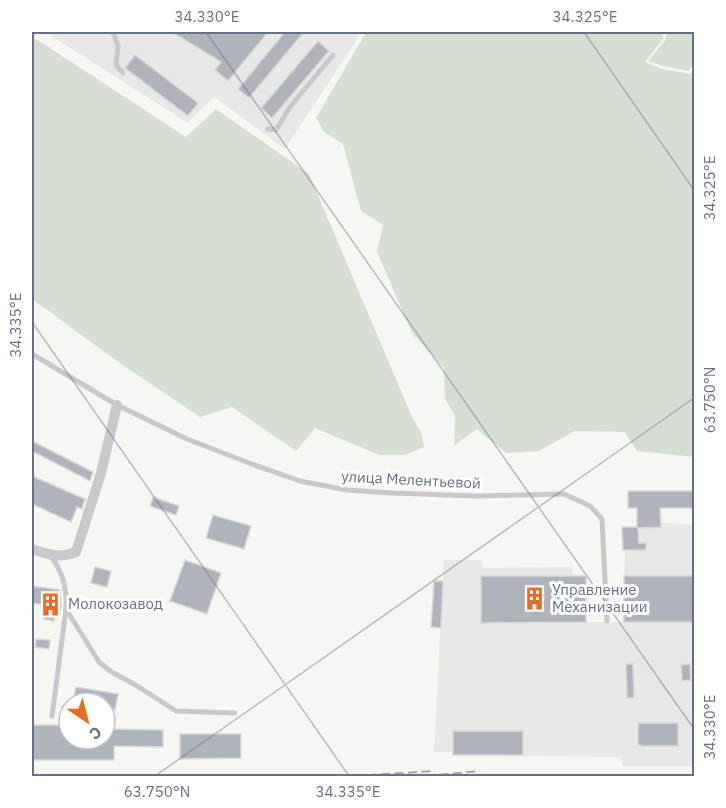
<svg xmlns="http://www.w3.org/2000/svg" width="726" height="808" viewBox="0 0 726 808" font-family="'IBM Plex Sans',sans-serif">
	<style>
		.built { fill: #e7e8e7 }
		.green { fill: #d7ded4 }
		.building { fill: #afb4bc; stroke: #d8d8d6; stroke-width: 1.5 }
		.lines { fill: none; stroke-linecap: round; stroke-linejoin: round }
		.service { stroke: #c7c9cd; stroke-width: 5 }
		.minor { stroke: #c7c9cd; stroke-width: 10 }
		.rail { stroke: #a4a9b0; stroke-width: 2; stroke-dasharray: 9 4.5; stroke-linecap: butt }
		.ticks { fill: none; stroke: #657285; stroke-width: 1.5; stroke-opacity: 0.45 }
		.labels { text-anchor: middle; stroke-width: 6; stroke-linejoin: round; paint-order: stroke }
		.street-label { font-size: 15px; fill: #657285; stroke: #fff }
		.poi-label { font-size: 15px; fill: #657285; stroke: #fff; text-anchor: start }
		.neatline { fill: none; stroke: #657285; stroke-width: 2 }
		.ticks-label { font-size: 15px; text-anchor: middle; fill: #657285 }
	</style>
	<rect width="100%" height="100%" fill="#f6f7f3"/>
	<g class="built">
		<polygon points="45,32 359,32 361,33 285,149 214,97 188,123"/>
		<polygon points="661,518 661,522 694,525 694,766 622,766 622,757 453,755 453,752 434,752 444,560 482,560 483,568 573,567 573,576 586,576 587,622 623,622 625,551 623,550 622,527 637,527 637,519"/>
	</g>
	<g class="green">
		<polygon points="366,32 663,32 663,39 645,62 662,69 690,74 694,69 694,457 637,451 625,432 575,431 539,451 506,453 477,429 454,446 455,416 445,399 444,368 412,333 377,252 383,225 361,211 343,144 324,132 316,118"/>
		<polygon points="666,32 694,32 694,65 688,71 663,66 648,61 666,39"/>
		<polygon points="36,39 186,137 216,109 309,174 412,417 421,432 424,447 405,455 379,455 315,428 296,451 232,407 200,417 124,366 32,299 32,41"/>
		<polygon points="474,774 675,776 694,776 463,776"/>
	</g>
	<g class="building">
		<polygon points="172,32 268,32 228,81 215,70 221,62"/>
		<polygon points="285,32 304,32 249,98 238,89"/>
		<polygon points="318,41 329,51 272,118 261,108"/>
		<polygon points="135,55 198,103 188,116 125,68"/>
		<polygon points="32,441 93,472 90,481 32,451"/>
		<polygon points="32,476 85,499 82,509 77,507 71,522 32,504"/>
		<polygon points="628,491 694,491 694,508 660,508 661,527 638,528 639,543 646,543 646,550 623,550 622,527 637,527 637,508 628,508"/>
		<polygon points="153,497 179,506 176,515 150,506"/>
		<polygon points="213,515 251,526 244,549 206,538"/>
		<polygon points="185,560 221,573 207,614 170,601"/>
		<polygon points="95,567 111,571 107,587 91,583"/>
		<polygon points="481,576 586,576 586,622 481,623"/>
		<rect x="624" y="576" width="70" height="46"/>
		<polygon points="434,581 443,581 441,628 431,627"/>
		<polygon points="32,586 60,590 61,609 56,608 54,621 43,619 45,605 32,603"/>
		<polygon points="36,639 50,640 49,649 35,647"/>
		<polygon points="626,664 633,664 634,698 627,698"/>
		<polygon points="690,664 691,680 682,681 681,665"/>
		<polygon points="76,687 118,694 115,710 105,708 105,703 73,702"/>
		<polygon points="638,723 678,723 678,746 640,746 640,745 638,745"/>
		<polygon points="32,725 69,725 69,739 105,739 105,725 114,725 114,729 163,730 163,747 114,746 114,760 32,760"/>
		<rect x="453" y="731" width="70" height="24"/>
		<polygon points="180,734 241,734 241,758 180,759"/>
	</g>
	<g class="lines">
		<g class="service">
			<polyline points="113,32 118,46 116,65 123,73"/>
			<polyline points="268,129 276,130 290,107 333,55"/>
			<polyline points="32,354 117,405 187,439 249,463 300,481 347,490 392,493 477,496 564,494 590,506 602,519 607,621"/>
			<path d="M50,555c13,17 17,33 16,54l-14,107"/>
			<polyline points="66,609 99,662 110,671 134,684 176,711 235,713"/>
		</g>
		<path class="minor" d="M32,549c17,5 26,10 44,3l25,-79 16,-68"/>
		<g class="rail">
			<polyline points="354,776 435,771"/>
			<polyline points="426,776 480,771"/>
		</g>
	</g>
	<path class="ticks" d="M206,32l488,697M584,32l110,158M32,322l317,454M155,776l539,-378"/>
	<defs>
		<symbol id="building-bare" viewBox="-9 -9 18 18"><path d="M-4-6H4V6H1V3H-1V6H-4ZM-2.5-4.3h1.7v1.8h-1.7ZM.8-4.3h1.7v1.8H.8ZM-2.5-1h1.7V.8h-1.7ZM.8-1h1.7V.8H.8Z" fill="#e76d23" stroke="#fff" stroke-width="2.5" paint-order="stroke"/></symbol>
	</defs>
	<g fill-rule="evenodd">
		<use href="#building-bare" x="518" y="582" width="33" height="33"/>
		<use href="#building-bare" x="34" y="588" width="33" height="33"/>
	</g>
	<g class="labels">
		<g class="street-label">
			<text transform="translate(411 480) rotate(3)" y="5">улица Мелентьевой</text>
		</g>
		<g class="poi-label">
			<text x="552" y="595">Управление<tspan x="552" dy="17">Механизации</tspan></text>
			<text x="68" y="609">Молокозавод</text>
		</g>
	</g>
	<rect width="726" height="808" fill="none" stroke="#ffffff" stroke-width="66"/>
	<g transform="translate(87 721) rotate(145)"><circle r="28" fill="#ffffff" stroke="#c1c7ce" stroke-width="1.5"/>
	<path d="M0-4.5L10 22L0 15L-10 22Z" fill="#e76d23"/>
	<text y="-9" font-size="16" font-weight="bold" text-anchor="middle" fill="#657285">С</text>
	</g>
	<rect x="33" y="33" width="660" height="742" class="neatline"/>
	<g class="ticks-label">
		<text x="207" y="22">34.330°E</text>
		<text x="585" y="22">34.325°E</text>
		<text transform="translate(710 188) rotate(-90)" y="5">34.325°E</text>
		<text transform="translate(16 325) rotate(-90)" y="5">34.335°E</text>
		<text transform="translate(710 400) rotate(-90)" y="5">63.750°N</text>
		<text transform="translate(710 727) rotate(-90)" y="5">34.330°E</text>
		<text x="157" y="797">63.750°N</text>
		<text x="348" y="797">34.335°E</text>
	</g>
</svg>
